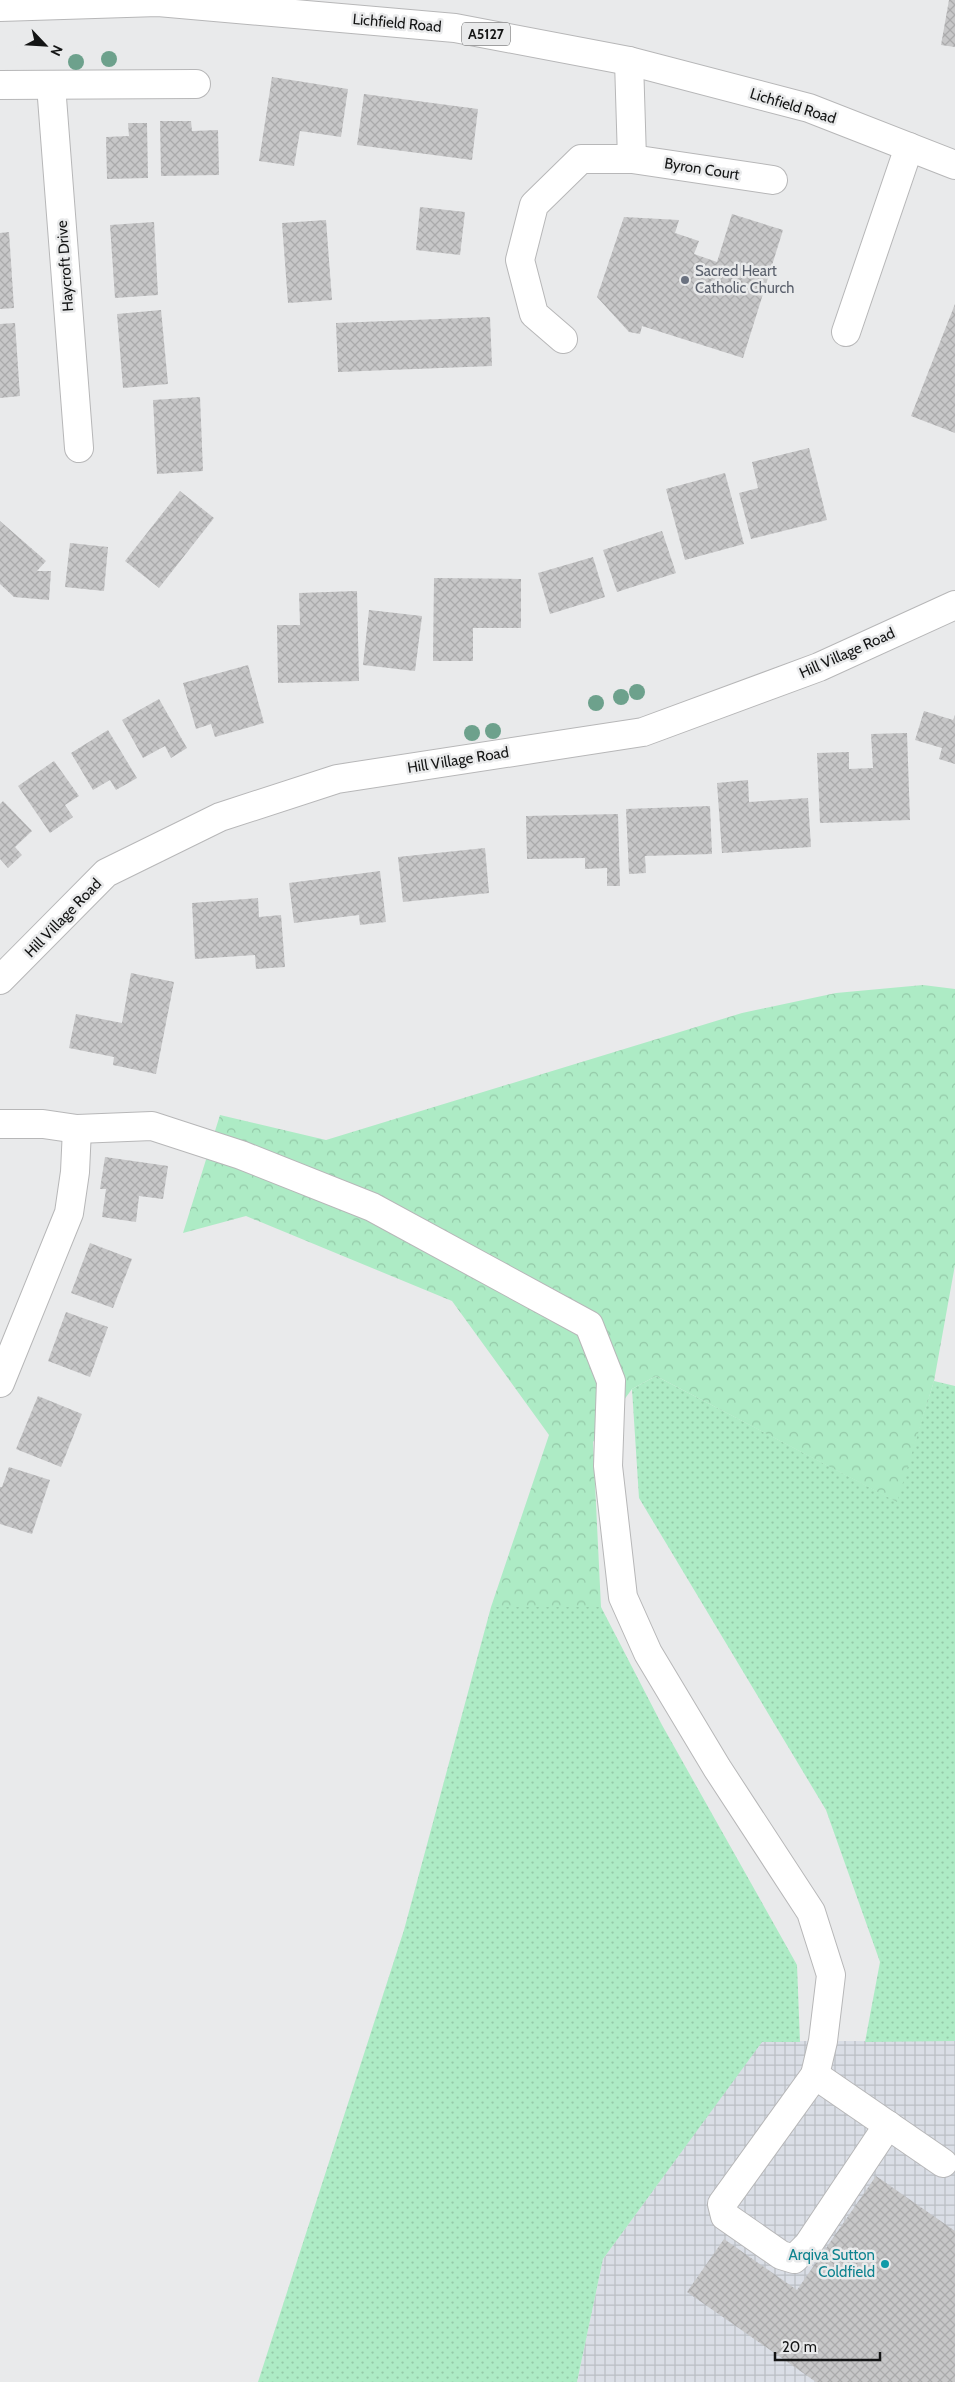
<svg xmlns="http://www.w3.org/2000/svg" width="955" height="2382" viewBox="0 0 955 2382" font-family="Cabin,sans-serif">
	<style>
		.industrial { fill: url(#industrial-grid) }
		.grass { fill: url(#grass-dots) }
		.forest { fill: url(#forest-crowns) }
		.building { fill: url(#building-cross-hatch) }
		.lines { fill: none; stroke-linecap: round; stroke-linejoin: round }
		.minor-casing { stroke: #b7b7b8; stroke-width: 30 }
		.major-casing { stroke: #b7b7b8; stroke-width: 30 }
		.minor { stroke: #fff; stroke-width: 28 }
		.major { stroke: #fff; stroke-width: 28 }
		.tree { fill: #6da18c }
		.worship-dot { fill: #6b7280; stroke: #e9eaeb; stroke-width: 2 }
		.culture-dot { fill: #0f9aa8; stroke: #e9eaeb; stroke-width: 2 }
		.labels { text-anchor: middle; stroke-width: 5; stroke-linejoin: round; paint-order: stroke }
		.shield { fill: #e9eaeb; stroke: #545555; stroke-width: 1 }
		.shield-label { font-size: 14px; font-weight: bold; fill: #141515 }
		.street-label { font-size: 15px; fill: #141515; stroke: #e9eaeb }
		.worship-label { font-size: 15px; fill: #5b616d; stroke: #e9eaeb; text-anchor: start }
		.culture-label { font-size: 15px; fill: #0d838f; stroke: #e9eaeb; text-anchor: end }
	</style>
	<defs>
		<pattern id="industrial-grid" width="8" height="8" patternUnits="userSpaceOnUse" patternTransform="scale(1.25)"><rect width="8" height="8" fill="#dadee6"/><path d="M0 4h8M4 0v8" fill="none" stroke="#babec4"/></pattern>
		<pattern id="grass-dots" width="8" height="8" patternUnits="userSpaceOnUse" patternTransform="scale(1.25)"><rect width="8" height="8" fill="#adebc5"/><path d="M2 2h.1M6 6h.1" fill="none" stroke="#94c9a8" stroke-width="1.8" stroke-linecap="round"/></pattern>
		<pattern id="forest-crowns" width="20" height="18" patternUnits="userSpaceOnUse" patternTransform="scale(1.25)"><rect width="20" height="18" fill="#adebc5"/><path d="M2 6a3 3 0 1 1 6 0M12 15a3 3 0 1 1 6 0" fill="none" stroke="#94c9a8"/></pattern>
		<pattern id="building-cross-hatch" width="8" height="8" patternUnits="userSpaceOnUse" patternTransform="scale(1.25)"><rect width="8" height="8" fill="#c7c7c8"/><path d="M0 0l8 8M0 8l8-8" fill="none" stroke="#aaaaab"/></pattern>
	</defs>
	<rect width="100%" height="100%" fill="#e9eaeb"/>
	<polygon class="industrial" points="762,2041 955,2041 955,2382 577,2382 603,2259"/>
	<g class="grass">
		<polygon points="656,1376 896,1501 934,1381 955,1386 955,2041 865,2042 880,1962 826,1810 639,1498 632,1389"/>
		<polygon points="491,1607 601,1607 662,1725 797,1965 800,2042 762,2042 603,2259 577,2382 258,2382 404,1930"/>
	</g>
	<polygon class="forest" points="923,985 955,989 955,1265 934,1381 897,1502 656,1376 632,1389 593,1442 601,1607 491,1607 549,1435 452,1301 246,1216 183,1233 220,1115 326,1140 742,1013 836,993"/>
	<g class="building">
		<polygon points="949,0 955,0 955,47 941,45"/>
		<polygon points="272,77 348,89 341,137 300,131 294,166 259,161"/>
		<polygon points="364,94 478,109 472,160 357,145"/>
		<polygon points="160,121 191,121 192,131 218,130 219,175 161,176"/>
		<polygon points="128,123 147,123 148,178 107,179 106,137 129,136"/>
		<polygon points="420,207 465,212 460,255 416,250"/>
		<polygon points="732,214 783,230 743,358 642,326 640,334 629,332 597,297 624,217 679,220 675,233 699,241 694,254 717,262"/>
		<polygon points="326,220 332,300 288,303 282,223"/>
		<polygon points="154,222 158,295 115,298 110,225"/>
		<polygon points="9,232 14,308 0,309 0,233"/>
		<polygon points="955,304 955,433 911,416"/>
		<polygon points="161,310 168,384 123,388 117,314"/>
		<polygon points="490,317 492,366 338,372 336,323"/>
		<polygon points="15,323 20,396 0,398 0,324"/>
		<polygon points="200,397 203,471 157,474 153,400"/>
		<polygon points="809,448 827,520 751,539 739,493 758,488 752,462"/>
		<polygon points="725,473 744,544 685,560 666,489"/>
		<polygon points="180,491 214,518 159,588 125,561"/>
		<polygon points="0,521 46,561 37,571 51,571 49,600 14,597 0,584"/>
		<polygon points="662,531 676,573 617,592 603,550"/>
		<polygon points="70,543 108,547 104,591 65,587"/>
		<polygon points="593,557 605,597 550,614 538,573"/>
		<polygon points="434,578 521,579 521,628 473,628 473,661 433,661"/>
		<polygon points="357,591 359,681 278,683 277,625 300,625 299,593"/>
		<polygon points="369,610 422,616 415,671 363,665"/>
		<polygon points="248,665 264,723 215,737 211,724 196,729 183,683"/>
		<polygon points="159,699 187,748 171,758 165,746 143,758 122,720"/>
		<polygon points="924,711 953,720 955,715 955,764 939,759 942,748 915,740"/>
		<polygon points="108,730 137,778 116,790 110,780 93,790 71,753"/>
		<polygon points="907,733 910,820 820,823 817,753 849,752 849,769 873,768 871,734"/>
		<polygon points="54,761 79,796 65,805 73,817 50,833 18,786"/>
		<polygon points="748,780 749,802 808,798 811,847 722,853 717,783"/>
		<polygon points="3,801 32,831 15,847 22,855 8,868 0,859 0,804"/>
		<polygon points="710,806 712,854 645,856 646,873 629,874 626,809"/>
		<polygon points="618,814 620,886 607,886 607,868 585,869 585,858 527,859 526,816"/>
		<polygon points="485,848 489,893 403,902 398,857"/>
		<polygon points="380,871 386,922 360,925 359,915 294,923 289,883"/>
		<polygon points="258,898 259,917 281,915 285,967 256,969 255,955 195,959 192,903"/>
		<polygon points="131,973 174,982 156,1074 113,1065 114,1057 69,1048 76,1014 122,1023"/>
		<polygon points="105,1157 168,1166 163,1199 139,1196 136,1222 102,1217 106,1189 100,1189"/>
		<polygon points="90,1243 132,1259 113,1308 71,1293"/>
		<polygon points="66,1312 108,1327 90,1377 48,1361"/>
		<polygon points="38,1396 82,1414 61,1467 16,1449"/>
		<polygon points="9,1467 50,1480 32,1534 0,1524 0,1487 2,1487"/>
		<polygon points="876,2176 955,2231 955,2382 816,2382 687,2292 724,2239 797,2290"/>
	</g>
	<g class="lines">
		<defs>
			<g id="minor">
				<polyline points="629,61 632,159"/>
				<polyline points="0,85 196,84"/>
				<polyline points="51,85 79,448"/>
				<polyline points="846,332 909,147"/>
				<polyline points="563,339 534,314 520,260 534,205 581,159 632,159 773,180"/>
				<polyline points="0,980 106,873 220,817 337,779 643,732 819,667 955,605"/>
				<polyline points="0,1124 43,1124 77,1129 152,1126 241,1155 372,1207 589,1325 611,1381 608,1466 623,1597 648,1653 717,1768 811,1912 831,1975 823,2041 815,2075 943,2163"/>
				<polyline points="0,1383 69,1213 75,1172 77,1129"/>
				<polyline points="815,2075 722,2204 725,2216 781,2255 794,2259 808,2245 888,2125"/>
			</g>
			<polyline id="major" points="0,7 158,2 455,28 629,61 809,108 955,165"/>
		</defs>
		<use href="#minor" class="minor-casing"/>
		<use href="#major" class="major-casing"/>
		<use href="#minor" class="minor"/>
		<use href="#major" class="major"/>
	</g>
	<g class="tree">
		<circle cx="109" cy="59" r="8"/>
		<circle cx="76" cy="62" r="8"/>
		<circle cx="637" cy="692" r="8"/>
		<circle cx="621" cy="697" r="8"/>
		<circle cx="596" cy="703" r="8"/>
		<circle cx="493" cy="731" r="8"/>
		<circle cx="472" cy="733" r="8"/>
	</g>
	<circle class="worship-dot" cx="685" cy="280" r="5"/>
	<circle class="culture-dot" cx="885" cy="2264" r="5"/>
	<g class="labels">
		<rect class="shield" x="462" y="22.5" width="48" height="23" rx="4"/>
		<g class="shield-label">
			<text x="486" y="39">A5127</text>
		</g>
		<g class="street-label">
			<text transform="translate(397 23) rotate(5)" y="5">Lichfield Road</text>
			<text transform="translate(793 106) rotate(17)" y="5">Lichfield Road</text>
			<text transform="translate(702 169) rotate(9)" y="5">Byron Court</text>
			<text transform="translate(65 266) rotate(-94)" y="5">Haycroft Drive</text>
			<text transform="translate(847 653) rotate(-24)" y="5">Hill Village Road</text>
			<text transform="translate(458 760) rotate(-9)" y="5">Hill Village Road</text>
			<text transform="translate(63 918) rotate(-46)" y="5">Hill Village Road</text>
		</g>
		<g class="worship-label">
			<text x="695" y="276">Sacred Heart<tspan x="695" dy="17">Catholic Church</tspan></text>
		</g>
		<g class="culture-label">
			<text x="875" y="2260">Arqiva Sutton<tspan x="875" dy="17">Coldfield</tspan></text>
		</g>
	</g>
	<g transform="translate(45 45) rotate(115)" stroke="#e9eaeb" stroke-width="4" paint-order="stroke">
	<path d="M0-4L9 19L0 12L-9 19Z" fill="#141515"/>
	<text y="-8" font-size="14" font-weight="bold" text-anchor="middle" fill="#141515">N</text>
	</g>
	<path d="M775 2352v8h105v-8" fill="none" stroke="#141515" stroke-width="2.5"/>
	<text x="782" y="2352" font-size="15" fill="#141515" stroke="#e9eaeb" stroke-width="4" paint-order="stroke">20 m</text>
</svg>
